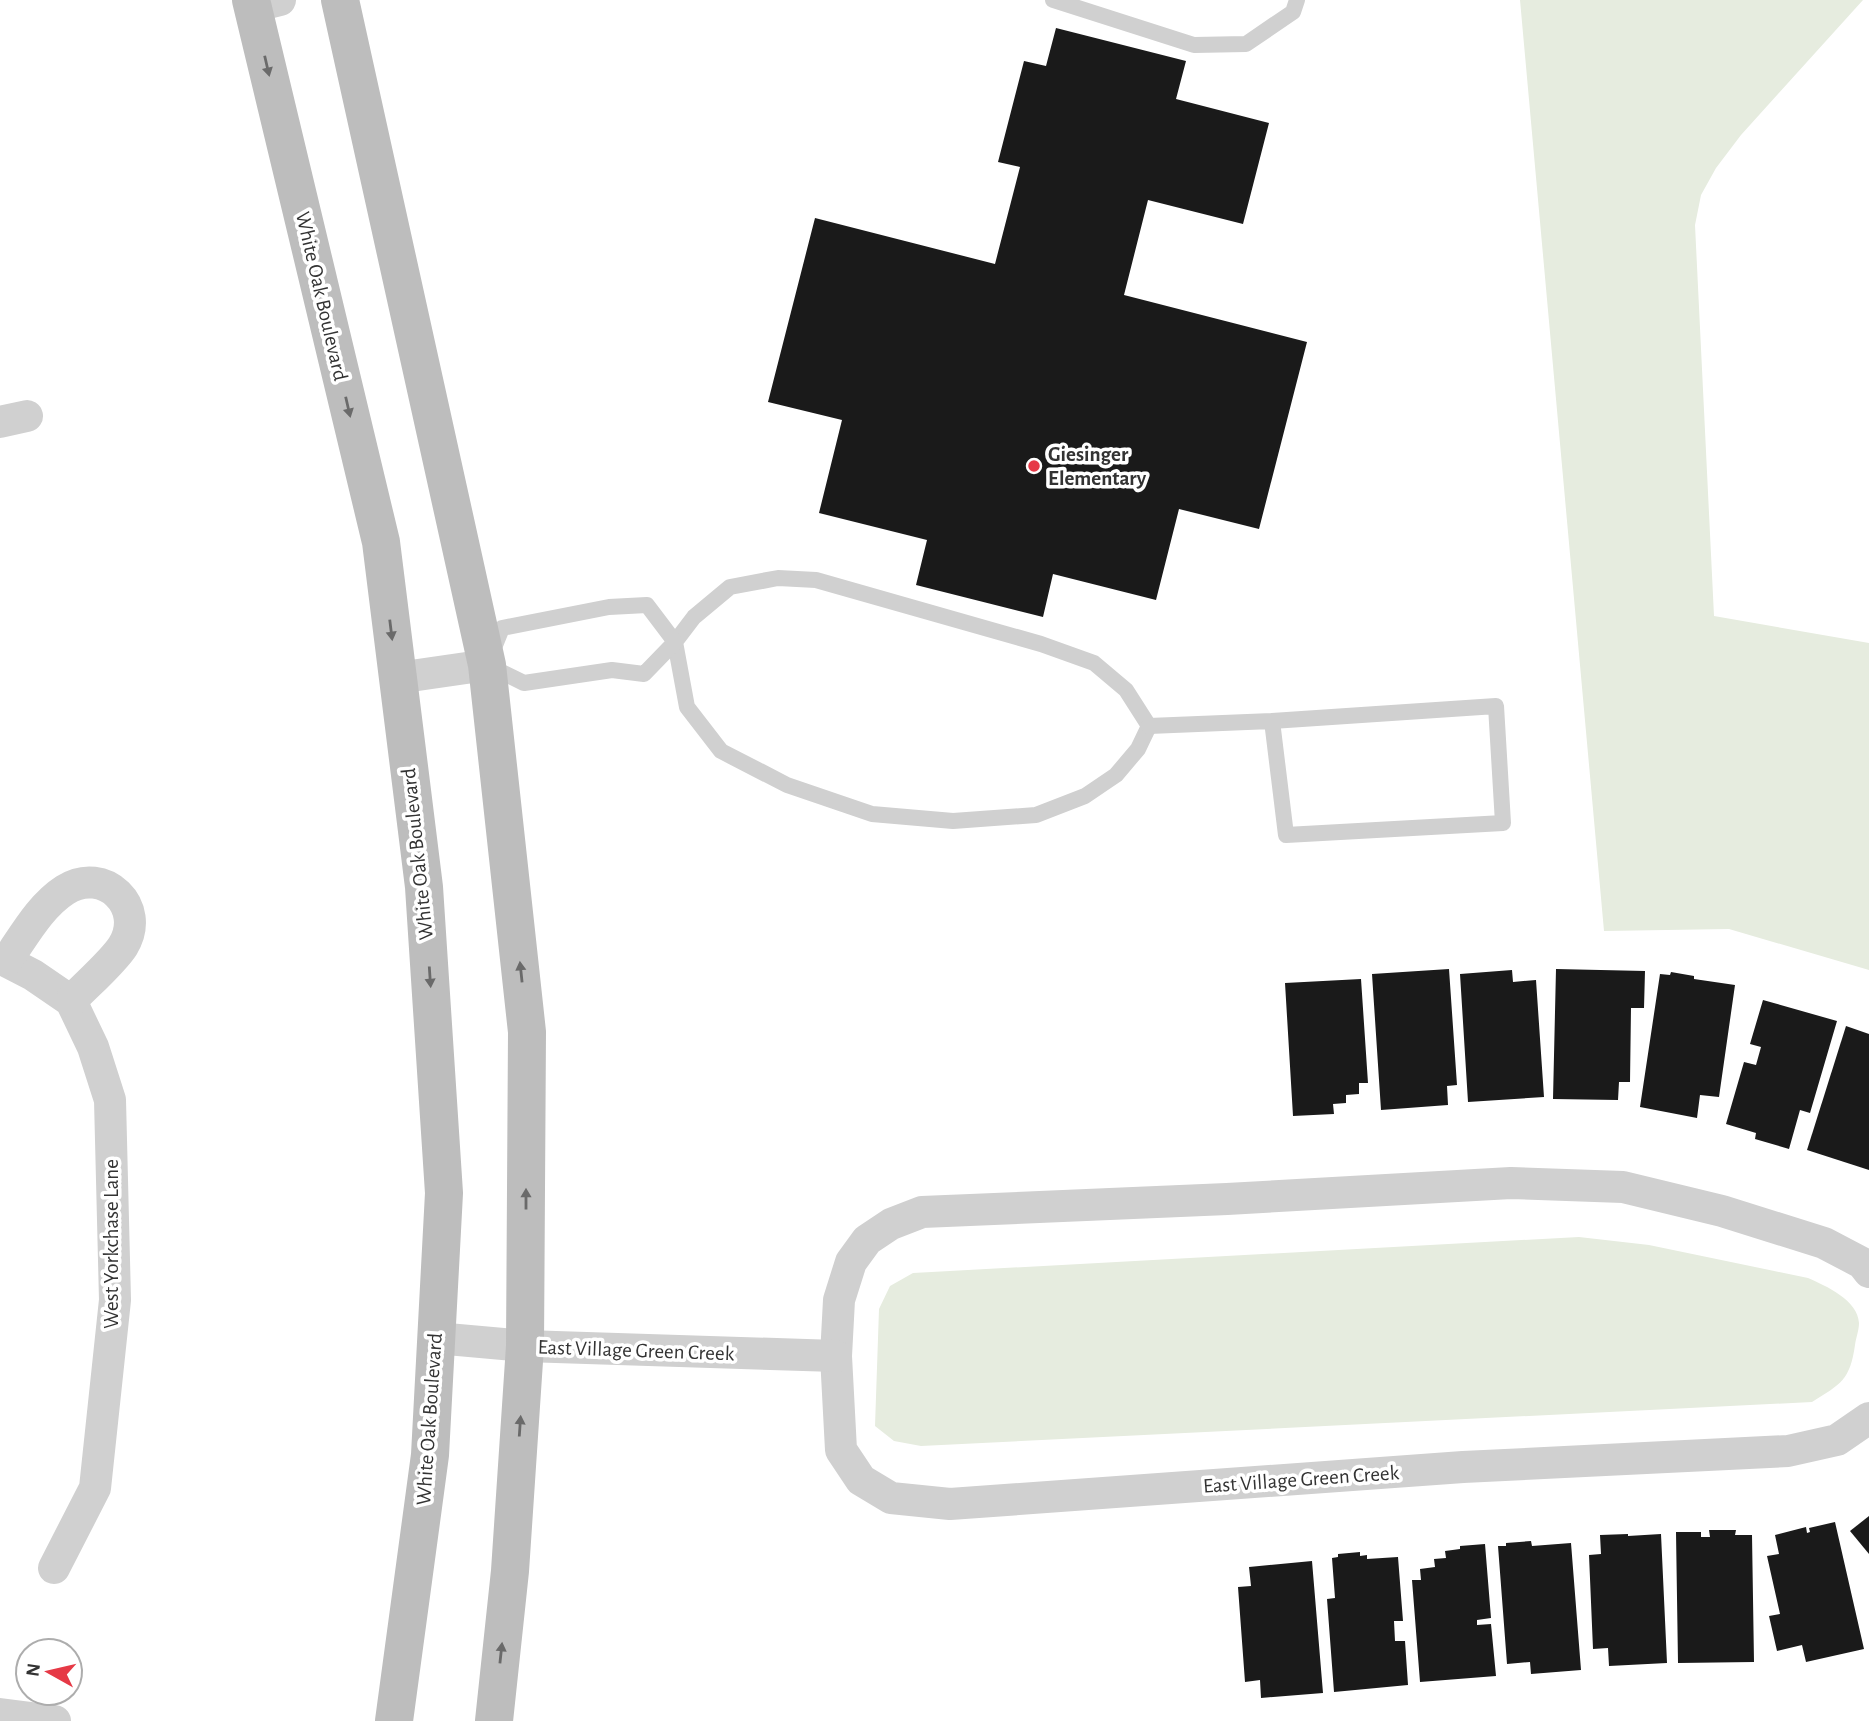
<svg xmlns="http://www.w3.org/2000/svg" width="1869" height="1721" viewBox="0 0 1869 1721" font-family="'Alegreya Sans',sans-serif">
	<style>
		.green { fill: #e6ecdf }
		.building { fill: #1a1a1a }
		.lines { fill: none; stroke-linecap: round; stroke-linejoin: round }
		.lane { stroke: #d0d0d0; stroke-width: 16 }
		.street { stroke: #d0d0d0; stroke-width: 32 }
		.secondary { stroke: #bdbdbd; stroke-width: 38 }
		.oneway { fill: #6a6a6a }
		.poi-dot { fill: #e63946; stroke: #fff; stroke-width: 2.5 }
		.labels { text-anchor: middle; stroke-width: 7; stroke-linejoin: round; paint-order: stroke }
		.street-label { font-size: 21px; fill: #333; stroke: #fff }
		.poi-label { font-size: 21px; font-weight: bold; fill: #333; stroke: #fff; text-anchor: start }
	</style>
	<rect width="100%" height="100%" fill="#fff"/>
	<g class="green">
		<polygon points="1520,0 1863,0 1741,135 1716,168 1701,195 1695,225 1714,616 1869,643 1869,970 1729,929 1604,931"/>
		<path d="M1579,1237l70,8 159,33c18,8 50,22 51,45 0,7 -3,15 -4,22 -5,35 -14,39 -43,57l-891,44 -27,-5 -19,-15 4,-117 11,-23 23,-13z"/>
	</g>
	<g class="building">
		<polygon points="1056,28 1186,61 1176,99 1269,123 1243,224 1148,200 1124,295 1307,342 1259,529 1179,509 1156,600 1053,574 1043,617 916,585 927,540 819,513 842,420 768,402 815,218 995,264 1020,167 998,162 1024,61 1046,66"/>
		<polygon points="1449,969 1457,1085 1447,1086 1448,1105 1381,1110 1372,974"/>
		<polygon points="1556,969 1645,971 1644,1008 1631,1008 1630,1082 1619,1082 1618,1100 1553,1099"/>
		<polygon points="1512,970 1513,982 1536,980 1544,1097 1468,1102 1460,974"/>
		<polygon points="1671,972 1694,976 1694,979 1735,985 1719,1097 1700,1095 1697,1118 1640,1107 1660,974 1670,975"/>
		<polygon points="1361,979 1368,1083 1359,1083 1359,1094 1346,1095 1346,1103 1333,1104 1334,1114 1293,1116 1285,983"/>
		<polygon points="1763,1000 1837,1021 1810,1113 1800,1110 1789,1149 1755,1139 1756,1133 1726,1124 1744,1062 1756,1065 1761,1047 1750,1044"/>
		<polygon points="1846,1026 1869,1034 1869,1170 1807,1150"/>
		<polygon points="1869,1516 1869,1554 1850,1531"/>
		<polygon points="1835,1522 1864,1649 1806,1662 1802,1645 1777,1651 1769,1616 1780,1614 1767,1556 1779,1554 1775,1535 1806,1527 1807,1533 1810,1532 1809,1528"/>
		<polygon points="1709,1530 1736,1530 1735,1535 1752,1535 1754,1662 1678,1663 1676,1532 1701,1532 1701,1537 1710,1537"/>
		<polygon points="1628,1534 1628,1536 1661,1534 1667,1663 1609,1666 1608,1648 1593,1649 1589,1555 1601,1554 1600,1535"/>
		<polygon points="1531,1541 1532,1546 1571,1543 1581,1670 1531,1674 1530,1662 1507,1664 1498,1546 1506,1546 1506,1543"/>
		<polygon points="1485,1544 1491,1618 1477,1620 1477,1625 1491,1624 1496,1676 1420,1682 1412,1580 1421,1580 1420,1569 1435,1567 1434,1559 1446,1558 1445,1551 1460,1549 1460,1546"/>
		<polygon points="1360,1552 1360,1556 1367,1555 1367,1559 1398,1557 1403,1621 1394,1621 1395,1641 1405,1641 1408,1685 1334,1692 1327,1599 1335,1598 1332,1558 1338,1557 1338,1554"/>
		<polygon points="1312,1561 1323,1693 1261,1698 1260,1680 1245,1682 1238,1587 1251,1586 1249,1567"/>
	</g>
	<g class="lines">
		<g class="lane">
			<polyline points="1053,0 1194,45 1246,44 1293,12 1297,0"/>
			<polygon points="778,578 816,580 1041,644 1094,663 1126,690 1149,726 1138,749 1116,775 1085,796 1036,815 953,821 872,814 787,785 721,751 687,707 675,642 694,617 730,587"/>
			<polygon points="647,605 675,642 644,674 612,670 524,683 487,665 502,628 609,607"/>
			<polyline points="1149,726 1272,721 1496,706 1503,823 1286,835 1272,721"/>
		</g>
		<g class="street">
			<polyline points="252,7 280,0"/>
			<polyline points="0,422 27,416"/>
			<polyline points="397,678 487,665"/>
			<polyline points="0,958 33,975 71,1001 93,1047 110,1100 115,1300 95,1488 54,1568"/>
			<path d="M7,960c17,-24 33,-54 58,-70 39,-25 82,17 58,56 -10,16 -38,40 -52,55"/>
			<polyline points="1869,1272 1862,1263 1824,1243 1722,1211 1623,1187 1511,1183 1227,1199 922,1212 891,1224 867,1240 851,1262 839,1300 836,1356 841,1450 861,1480 891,1498 950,1504 1463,1467 1788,1451 1837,1440 1869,1418"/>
			<polyline points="436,1338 525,1346 836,1356"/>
			<polyline points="0,1714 55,1721"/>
		</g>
		<g class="secondary">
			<polyline points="251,0 381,542 424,887 444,1193 430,1455 394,1721"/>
			<polyline points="340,0 487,665 527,1032 525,1346 510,1571 494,1721"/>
		</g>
	</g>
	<defs><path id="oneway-solid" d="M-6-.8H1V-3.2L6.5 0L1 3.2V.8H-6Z" transform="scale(1.75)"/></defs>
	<g class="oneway">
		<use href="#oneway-solid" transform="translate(267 66) rotate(77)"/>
		<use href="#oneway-solid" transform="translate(348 407) rotate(77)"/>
		<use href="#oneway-solid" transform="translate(391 630) rotate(83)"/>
		<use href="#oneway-solid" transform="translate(521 972) rotate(-96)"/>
		<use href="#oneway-solid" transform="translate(430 977) rotate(86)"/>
		<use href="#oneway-solid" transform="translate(526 1199) rotate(-90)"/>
		<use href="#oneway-solid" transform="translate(520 1426) rotate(-86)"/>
		<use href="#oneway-solid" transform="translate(501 1653) rotate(-84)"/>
	</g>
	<circle class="poi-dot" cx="1034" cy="466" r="7"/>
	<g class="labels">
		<g class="street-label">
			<text transform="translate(322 296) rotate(77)" y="7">White Oak Boulevard</text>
			<text transform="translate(417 854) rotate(-96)" y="7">White Oak Boulevard</text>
			<text transform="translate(111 1244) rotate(-90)" y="7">West Yorkchase Lane</text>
			<text transform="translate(636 1350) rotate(2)" y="7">East Village Green Creek</text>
			<text transform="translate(429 1419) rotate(-86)" y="7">White Oak Boulevard</text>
			<text transform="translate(1301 1479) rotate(-4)" y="7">East Village Green Creek</text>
		</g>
		<g class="poi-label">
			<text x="1048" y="461">Giesinger<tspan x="1048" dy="24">Elementary</tspan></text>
		</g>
	</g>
	<g transform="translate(49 1672) rotate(278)"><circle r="33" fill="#ffffff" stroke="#adadad" stroke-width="2"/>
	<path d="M0-5L12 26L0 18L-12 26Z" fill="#e63946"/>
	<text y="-10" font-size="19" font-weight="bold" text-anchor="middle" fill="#333333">N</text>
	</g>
</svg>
